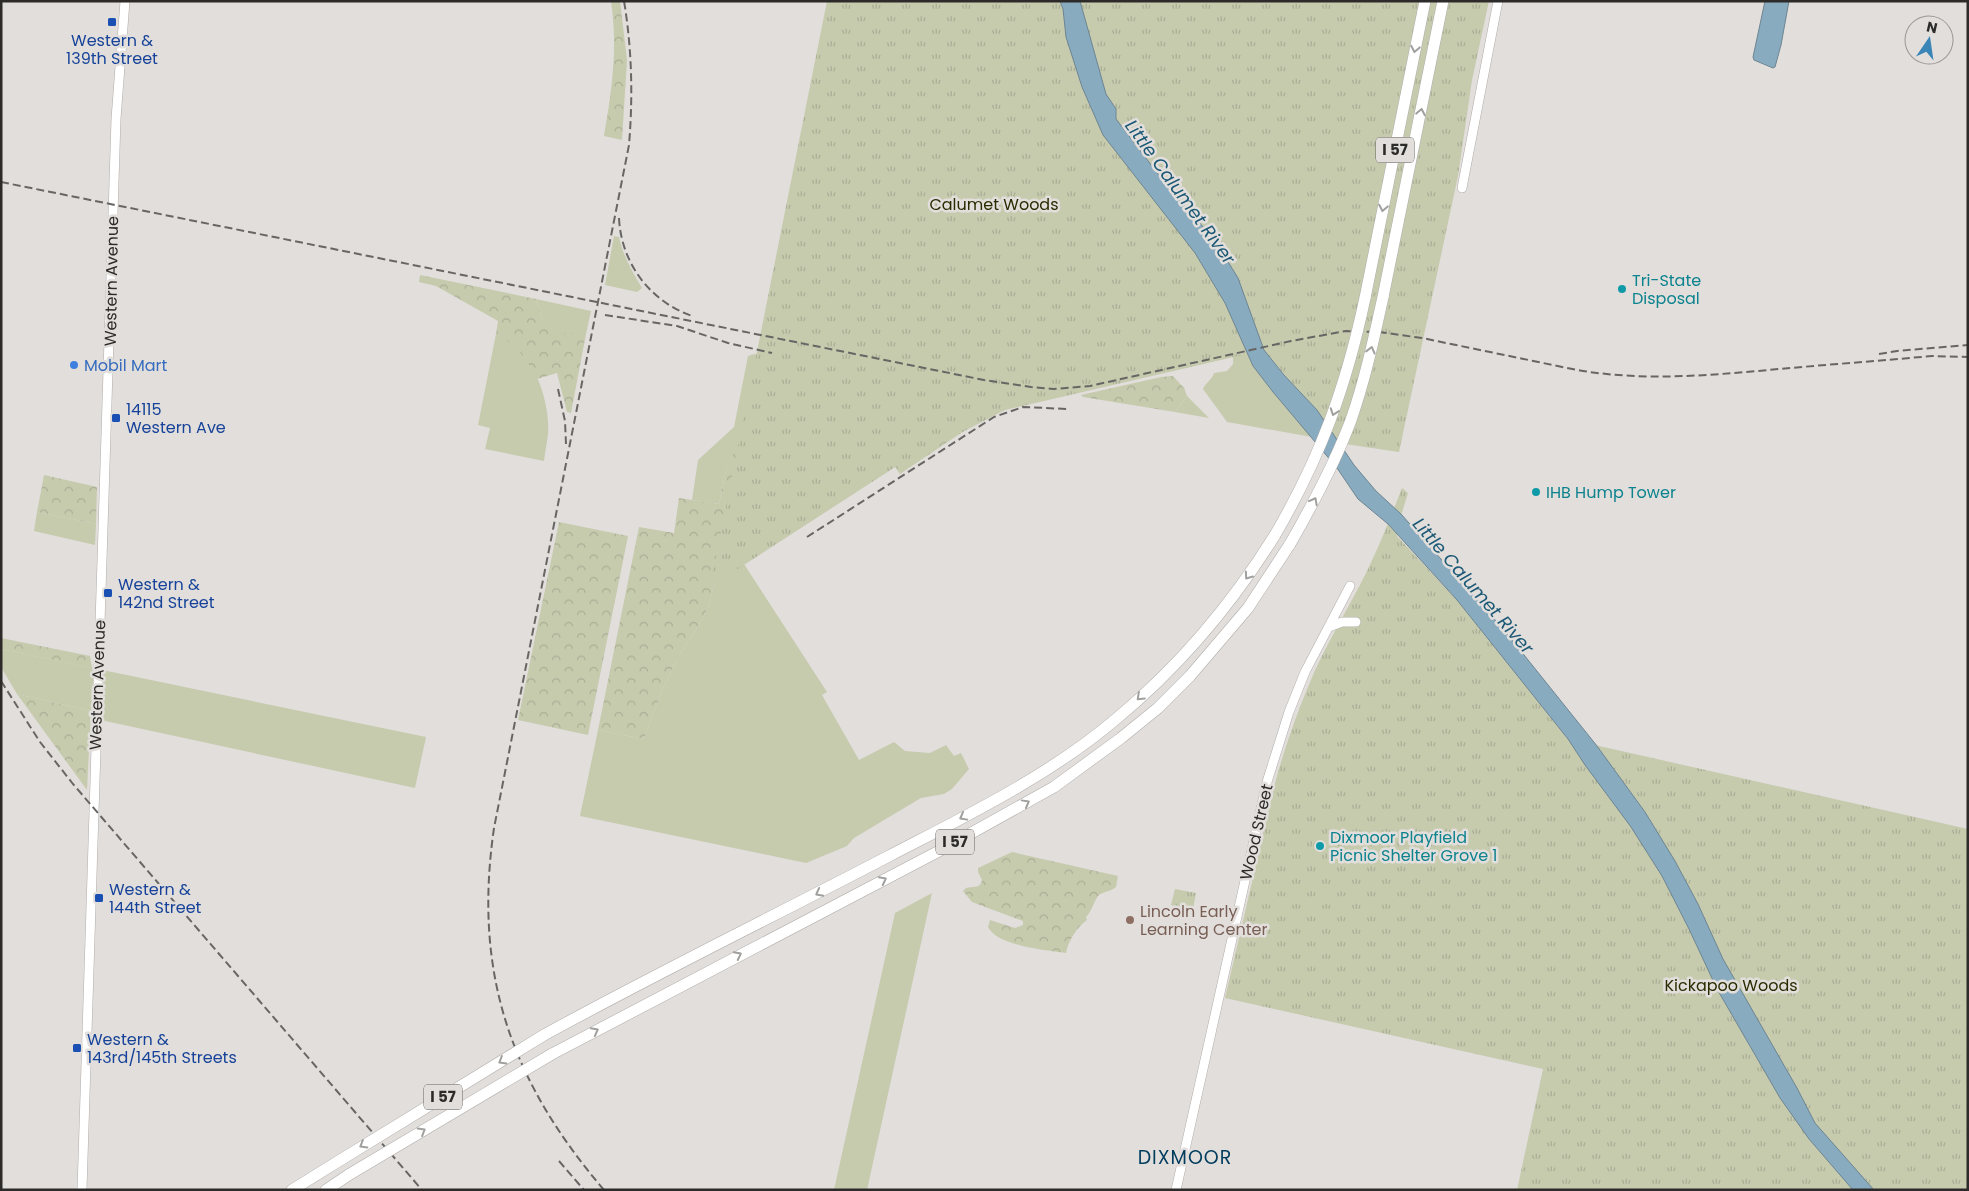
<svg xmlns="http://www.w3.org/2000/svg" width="1969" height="1191" viewBox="0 0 1969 1191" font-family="Poppins,sans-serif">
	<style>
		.grass { fill: #c6cbae }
		.forest { fill: url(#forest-crowns) }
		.park { fill: url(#park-tufts) }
		.water { fill: #89abbf; stroke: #6d8592 }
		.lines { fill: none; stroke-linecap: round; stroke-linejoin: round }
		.secondary-casing { stroke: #b1adaa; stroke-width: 10 }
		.motorway-casing { stroke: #b1adaa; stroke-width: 12 }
		.secondary { stroke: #fff; stroke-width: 9 }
		.motorway { stroke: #fff; stroke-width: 11 }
		.rail { stroke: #686664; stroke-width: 2; stroke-dasharray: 8 4; stroke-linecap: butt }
		.motorway-bridge-casing { stroke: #b1adaa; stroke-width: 12; stroke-linecap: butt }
		.motorway-bridge { stroke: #fff; stroke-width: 11 }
		.oneway { stroke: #a0a09f }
		.transit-dot { fill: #1a4fb4; stroke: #e2dedb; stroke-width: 2 }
		.culture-dot { fill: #0f9aa8; stroke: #e2dedb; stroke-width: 2 }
		.shop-dot { fill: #3f7fe0; stroke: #e2dedb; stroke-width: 2 }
		.education-dot { fill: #8d6e63; stroke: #e2dedb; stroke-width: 2 }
		.labels { text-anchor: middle; stroke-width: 5; stroke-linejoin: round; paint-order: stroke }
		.shield { fill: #e2dedb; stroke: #63615e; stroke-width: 1 }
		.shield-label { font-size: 15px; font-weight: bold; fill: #2c2b29 }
		.transit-label { font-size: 16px; fill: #164399; stroke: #e2dedb; text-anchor: start }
		.park-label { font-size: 16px; fill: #292c01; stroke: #e2dedb }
		.culture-label { font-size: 16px; fill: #0d838f; stroke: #e2dedb; text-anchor: start }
		.street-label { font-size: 16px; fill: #2c2b29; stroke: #e2dedb }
		.shop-label { font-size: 16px; fill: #366cbe; stroke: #e2dedb; text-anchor: start }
		.education-label { font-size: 16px; fill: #785e54; stroke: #e2dedb; text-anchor: start }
		.water-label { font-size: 18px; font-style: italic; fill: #1c5976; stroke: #e2dedb }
		.quarter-label { font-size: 19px; letter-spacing: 1px; fill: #003c5d; stroke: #e2dedb }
	</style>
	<defs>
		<pattern id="forest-crowns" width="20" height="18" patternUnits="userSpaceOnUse" patternTransform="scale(1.25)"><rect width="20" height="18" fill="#c6cbae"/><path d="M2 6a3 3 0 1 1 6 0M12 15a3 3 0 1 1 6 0" fill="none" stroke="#aaae96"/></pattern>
		<pattern id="park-tufts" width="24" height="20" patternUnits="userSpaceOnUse" patternTransform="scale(1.25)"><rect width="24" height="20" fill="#c6cbae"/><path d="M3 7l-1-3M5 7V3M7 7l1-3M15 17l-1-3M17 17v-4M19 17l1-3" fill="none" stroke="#aaae96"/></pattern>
	</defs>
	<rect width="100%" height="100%" fill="#e2dedb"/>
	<g class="grass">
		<path d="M614,236l5,1c4,19 13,34 23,51l-5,4 -32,-7z"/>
		<polygon points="536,299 591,311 586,334 555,334 543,320"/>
		<path d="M496,334c11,5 22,13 30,23 14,19 24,53 22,77 -1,9 -3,18 -4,27l-59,-12 5,-21 -12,-3z"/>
		<path d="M1248,353l6,11 58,73 -85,-15 -24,-33c3,-7 9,-9 11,-16l13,-2 6,-7v-8z"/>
		<polygon points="754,354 770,357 749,429 726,470 719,504 692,500 698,460 734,427 748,356"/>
		<polygon points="1187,396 1209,418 1175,412"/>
		<polygon points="895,467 744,564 827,692 822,695 859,760 894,742 905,751 930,753 946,745 954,756 961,753 969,769 952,789 944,794 921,798 854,838 847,846 806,863 580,816 598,730 644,739 663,688 678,657 702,620 709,605 731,522"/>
		<polygon points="37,512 96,524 95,545 34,531"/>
		<polygon points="1,649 426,737 415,788 96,719 91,711 17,694 1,667"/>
		<polygon points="932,893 867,1190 834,1190 895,913"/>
	</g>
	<g class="forest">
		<path d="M611,1h9l7,59 -5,80 -18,-4c8,-47 14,-87 7,-135z"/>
		<path d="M420,275l116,24 7,21 12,13 31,1 -15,79 -4,-1 -10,-39 -20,6c-10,-20 -21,-35 -41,-45l2,-13 -62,-35 -17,-4z"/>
		<polygon points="1173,376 1184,388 1187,396 1175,412 1083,397 1081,395 1161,377"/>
		<polygon points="976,423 900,474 895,467 731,522 709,605 702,620 678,657 663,688 644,739 598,730 639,527 674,533 679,498 719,504 726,470 733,454 749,429"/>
		<polygon points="44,475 97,487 96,524 37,512"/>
		<polygon points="559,522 628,536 588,735 518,720"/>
		<polygon points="1,638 90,656 92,668 1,649"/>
		<polygon points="17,694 91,711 87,790"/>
		<path d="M1012,852l106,24 -2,11c-5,5 -13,4 -18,9 -5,7 -6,15 -12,21l1,3c-10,7 -19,21 -21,33 -20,-3 -69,-7 -78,-26l2,-7 25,8 8,-3v-4l-51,-19 -9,-11 3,-3c8,-2 14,1 16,-8l-4,-8v-4z"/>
	</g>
	<g class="park">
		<polygon points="827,1 1489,1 1472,80 1458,176 1399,452 1338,443 1317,410 1300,394 1264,350 1005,410 895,467 710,587"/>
		<path d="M1402,488l6,5 -11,36v7l60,64 111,139 400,90v361h-451l26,-121 -318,-71 50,-215c10,-37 23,-73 38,-108 12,-27 27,-53 41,-79 19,-34 34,-72 48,-108z"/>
		<polygon points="1175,889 1196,893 1193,909 1171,905"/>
	</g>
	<g class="water">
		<polygon points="1060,1 1080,1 1106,94 1116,109 1116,119 1172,192 1214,239 1238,278 1264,350 1284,375 1317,410 1354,465 1376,491 1401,514 1504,630 1597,746 1645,812 1675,861 1698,904 1723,959 1797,1088 1815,1123 1874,1190 1853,1190 1809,1139 1780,1098 1717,989 1689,929 1662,876 1631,827 1585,765 1568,739 1457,600 1388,524 1358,499 1337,468 1273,392 1253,366 1225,303 1195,253 1103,135 1082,87 1066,37 1063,9"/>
		<polygon points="1765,1 1789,1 1781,45 1775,67 1773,68 1754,60 1753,57"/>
	</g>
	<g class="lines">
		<defs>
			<g id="secondary">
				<polyline points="1462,188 1498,1"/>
				<polyline points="1329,627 1342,622 1356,622"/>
				<polyline points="82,1190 116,119 125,1"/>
				<polyline points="1176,1190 1267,782 1289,712 1305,672 1350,586"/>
			</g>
			<g id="motorway">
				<polyline points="1383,297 1443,1"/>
				<polyline points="1365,298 1425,1"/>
				<path d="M544,1035c113,-62 230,-119 345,-179 77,-40 160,-80 227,-137 63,-52 116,-115 159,-184"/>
				<polyline points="552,1054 941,850 1054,787 1121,738 1158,708 1190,676 1248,608 1290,544"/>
				<polyline points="292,1190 342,1159"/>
				<polyline points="326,1190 350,1174"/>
			</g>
		</defs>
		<use href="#secondary" class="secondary-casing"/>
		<use href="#motorway" class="motorway-casing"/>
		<use href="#secondary" class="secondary"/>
		<use href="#motorway" class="motorway"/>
		<g class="rail">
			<path d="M1,182l983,198 47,7 22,2 37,-3 201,-45 55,-10 33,1 43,6 155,32c64,11 126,6 191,0 54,-5 109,-9 164,-14l36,1"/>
			<path d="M619,218c2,44 30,83 73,98"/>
			<polyline points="605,315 677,326 728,343 772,353"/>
			<polyline points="1879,354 1897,351 1968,345"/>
			<polyline points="558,389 565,421 566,444"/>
			<polyline points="807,537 994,417 1023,407 1068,409"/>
			<polyline points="1,681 40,742 73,784 422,1190"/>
			<polyline points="559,1161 584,1190"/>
			<path d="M604,1190c-94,-110 -131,-218 -110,-362l135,-683c4,-48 3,-96 -5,-144"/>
		</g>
		<defs>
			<g id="motorway-bridge">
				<path d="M1275,535c46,-79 71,-148 90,-237"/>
				<path d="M1290,544c23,-40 45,-81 61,-124 14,-40 23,-82 32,-123"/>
				<polyline points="342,1159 544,1035"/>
				<polyline points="350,1174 552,1054"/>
			</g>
		</defs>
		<use href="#motorway-bridge" class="motorway-bridge-casing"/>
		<use href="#motorway-bridge" class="motorway-bridge"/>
	</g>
	<defs><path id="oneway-chevron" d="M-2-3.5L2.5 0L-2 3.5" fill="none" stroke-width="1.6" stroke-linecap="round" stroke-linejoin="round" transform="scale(1.25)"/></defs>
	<g class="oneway">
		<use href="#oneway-chevron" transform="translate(1415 49) rotate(101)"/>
		<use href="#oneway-chevron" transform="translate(1421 112) rotate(-79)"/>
		<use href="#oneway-chevron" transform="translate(1383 208) rotate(101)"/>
		<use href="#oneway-chevron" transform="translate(1371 350) rotate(-76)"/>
		<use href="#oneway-chevron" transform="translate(1334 412) rotate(110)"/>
		<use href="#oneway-chevron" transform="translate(1314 501) rotate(-62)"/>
		<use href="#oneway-chevron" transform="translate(1248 576) rotate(125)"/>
		<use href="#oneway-chevron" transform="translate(1140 697) rotate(137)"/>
		<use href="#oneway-chevron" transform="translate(1026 803) rotate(-29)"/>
		<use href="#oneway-chevron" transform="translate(963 817) rotate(151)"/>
		<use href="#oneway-chevron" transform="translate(883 880) rotate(-27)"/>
		<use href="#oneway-chevron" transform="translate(819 893) rotate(152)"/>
		<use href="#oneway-chevron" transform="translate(738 955) rotate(-27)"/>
		<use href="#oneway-chevron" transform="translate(595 1031) rotate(-28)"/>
		<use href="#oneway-chevron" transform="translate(502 1061) rotate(149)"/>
		<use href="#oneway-chevron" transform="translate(422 1131) rotate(-31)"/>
		<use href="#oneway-chevron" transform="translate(363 1145) rotate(149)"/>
	</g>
	<g class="transit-dot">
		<rect x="107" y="17" width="10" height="10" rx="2.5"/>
		<rect x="111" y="413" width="10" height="10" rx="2.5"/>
		<rect x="103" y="588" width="10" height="10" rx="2.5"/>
		<rect x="94" y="893" width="10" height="10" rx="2.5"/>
		<rect x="72" y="1043" width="10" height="10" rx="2.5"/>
	</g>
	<g class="culture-dot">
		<circle cx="1622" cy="289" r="5"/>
		<circle cx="1536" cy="492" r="5"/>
		<circle cx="1320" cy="846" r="5"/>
	</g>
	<circle class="shop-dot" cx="74" cy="365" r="5"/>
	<circle class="education-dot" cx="1130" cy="920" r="5"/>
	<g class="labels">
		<g class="shield">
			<rect x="1376" y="137.5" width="38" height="25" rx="4"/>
			<rect x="936" y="829.5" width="38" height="25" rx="4"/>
			<rect x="424" y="1084.5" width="38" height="25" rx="4"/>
		</g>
		<g class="shield-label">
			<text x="1395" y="155">I 57</text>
			<text x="955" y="847">I 57</text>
			<text x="443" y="1102">I 57</text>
		</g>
		<g class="transit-label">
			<text x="112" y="46" text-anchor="middle">Western &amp;<tspan x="112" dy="18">139th Street</tspan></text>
			<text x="126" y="415">14115<tspan x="126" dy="18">Western Ave</tspan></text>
			<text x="118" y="590">Western &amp;<tspan x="118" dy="18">142nd Street</tspan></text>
			<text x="109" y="895">Western &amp;<tspan x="109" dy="18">144th Street</tspan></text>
			<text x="87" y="1045">Western &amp;<tspan x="87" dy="18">143rd/145th Streets</tspan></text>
		</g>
		<g class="park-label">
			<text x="994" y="210">Calumet Woods</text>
			<text x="1731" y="991">Kickapoo Woods</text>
		</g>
		<g class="culture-label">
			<text x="1632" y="286">Tri-State<tspan x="1632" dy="18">Disposal</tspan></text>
			<text x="1546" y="498">IHB Hump Tower</text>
			<text x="1330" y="843">Dixmoor Playfield<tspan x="1330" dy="18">Picnic Shelter Grove 1</tspan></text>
		</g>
		<g class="street-label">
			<text transform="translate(111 281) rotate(-89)" y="6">Western Avenue</text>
			<text transform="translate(97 685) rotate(-88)" y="6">Western Avenue</text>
			<text transform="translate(1256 832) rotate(-77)" y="6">Wood Street</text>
		</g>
		<g class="shop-label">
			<text x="84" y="371">Mobil Mart</text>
		</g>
		<g class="education-label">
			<text x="1140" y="917">Lincoln Early<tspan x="1140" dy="18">Learning Center</tspan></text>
		</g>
		<g class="water-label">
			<text transform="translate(1180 192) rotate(54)" y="6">Little Calumet River</text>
			<text transform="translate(1473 586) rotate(49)" y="6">Little Calumet River</text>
		</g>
		<g class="quarter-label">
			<text x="1185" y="1164">DIXMOOR</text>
		</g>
	</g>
	<rect width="1969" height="1191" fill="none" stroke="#2c2b29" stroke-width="5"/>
	<g transform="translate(1929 40) rotate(13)"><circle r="24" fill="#e2dedb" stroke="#999694"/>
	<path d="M0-4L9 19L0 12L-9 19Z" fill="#3985b8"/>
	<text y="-8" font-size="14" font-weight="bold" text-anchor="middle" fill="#2c2b29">N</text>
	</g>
</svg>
